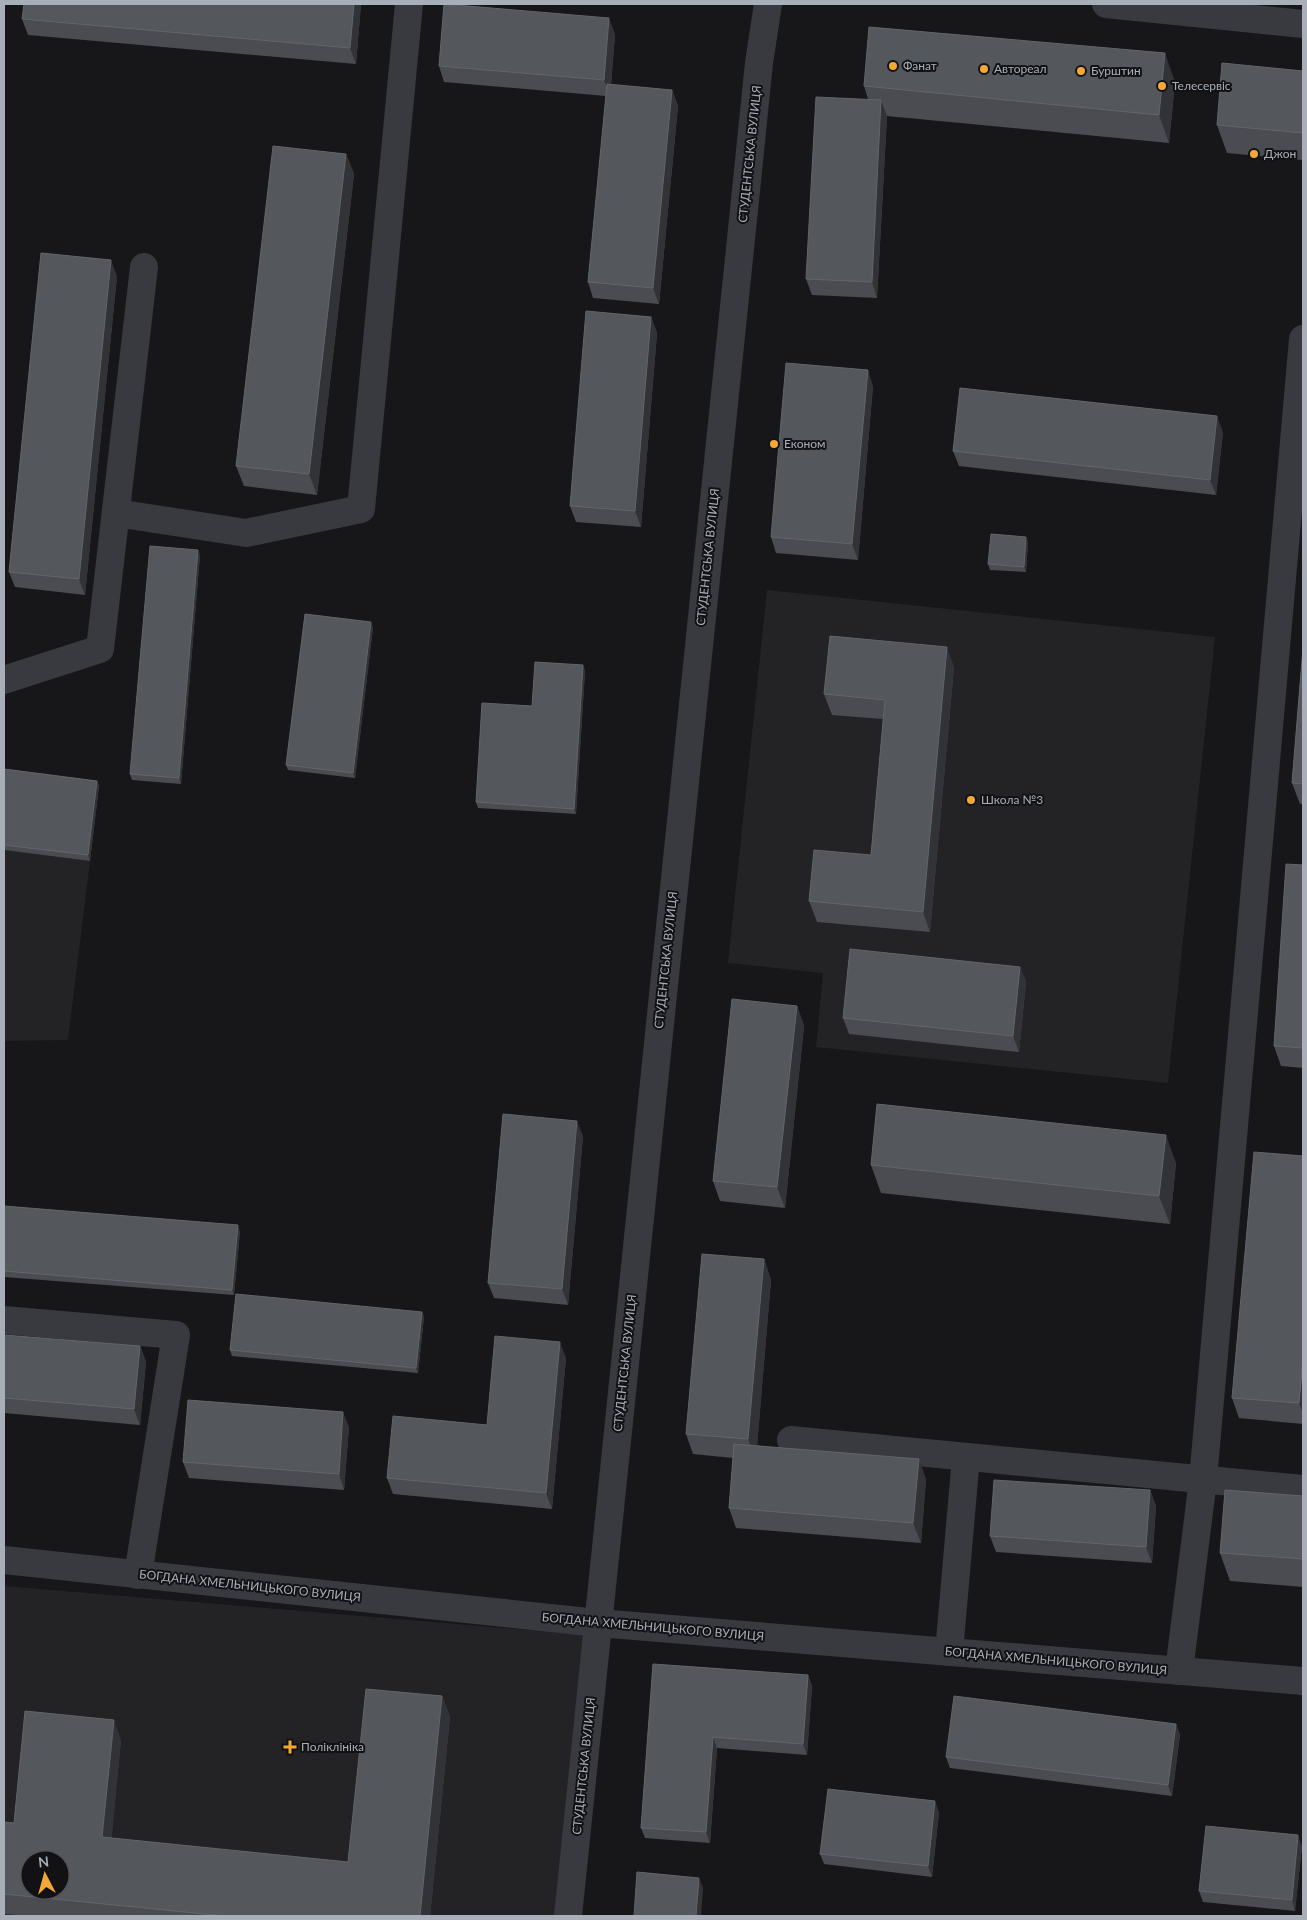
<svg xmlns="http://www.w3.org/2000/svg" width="1307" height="1920" viewBox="0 0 1307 1920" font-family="Lato,sans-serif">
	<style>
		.built { fill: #232326; fill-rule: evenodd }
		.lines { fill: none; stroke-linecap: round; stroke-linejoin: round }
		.minor { stroke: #383a3f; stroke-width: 28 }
		.wall { fill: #4a4c51 }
		.shaded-wall { fill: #313336 }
		.building { fill: #54575c; stroke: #62656b; fill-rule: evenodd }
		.poi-dot { fill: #f4a835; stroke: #121214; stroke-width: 2 }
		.labels { text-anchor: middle; stroke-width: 4; stroke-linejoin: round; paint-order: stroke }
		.poi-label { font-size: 12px; fill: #a9afb9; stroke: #121214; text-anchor: start }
		.street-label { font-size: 12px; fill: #a9afb9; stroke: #121214 }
	</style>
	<rect width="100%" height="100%" fill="#171719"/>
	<g class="built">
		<polygon points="767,590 1215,637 1168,1083 816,1047 823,973 728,963"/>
		<polygon points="4,850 90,861 68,1040 4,1041"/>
		<path d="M4,1586l583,49 -29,281h-554zM30,1860h30v30h-30z"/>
	</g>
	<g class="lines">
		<g class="minor">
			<polyline points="1106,4 1303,24"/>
			<polyline points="116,513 246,533 361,509 409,4"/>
			<polyline points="4,680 100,649 144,267"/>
			<polyline points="4,1320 176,1335 138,1575"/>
			<polyline points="791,1440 1303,1489"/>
			<polyline points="4,1560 598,1623 1303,1681"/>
			<polyline points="949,1652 966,1457"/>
			<polyline points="1179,1671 1203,1480 1303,339"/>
			<polyline points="568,1916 744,210 759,63 768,4"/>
		</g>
	</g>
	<g class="wall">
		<polygon points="361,4 356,64 28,35 22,19"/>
		<polygon points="615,34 611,85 672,90 678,106 659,304 593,298 588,282 606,96 444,82 439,66"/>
		<polygon points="1303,71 1303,160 1227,153 1217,125"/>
		<polygon points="1175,82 1169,143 887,116 877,298 812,295 806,279 868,99 864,86"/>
		<polygon points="346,154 354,174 317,495 244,486 236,466"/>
		<polygon points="117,276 85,595 15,587 9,572"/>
		<polygon points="651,317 657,333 641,527 576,522 570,506"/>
		<polygon points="873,386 858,560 776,553 771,537"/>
		<polygon points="1223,432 1216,495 959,466 953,451"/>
		<polygon points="1028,542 1026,572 990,570 988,564"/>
		<polygon points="200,555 181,784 132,780 130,774"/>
		<polygon points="373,627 355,778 288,770 286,765"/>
		<polygon points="1303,648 1303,804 1300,804 1292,783"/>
		<polygon points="583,665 585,671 576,814 478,808 476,802 532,706"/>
		<polygon points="954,667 930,932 817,922 809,901 871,855 883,719 832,715 824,694"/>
		<polygon points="4,769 97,781 99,786 90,861 4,850"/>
		<polygon points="1303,865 1303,1068 1281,1066 1274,1046"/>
		<polygon points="1020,967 1026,982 1019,1052 849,1034 843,1018"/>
		<polygon points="797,1006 804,1026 785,1208 720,1201 713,1181"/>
		<polygon points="583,1136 568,1305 494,1298 488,1283"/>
		<polygon points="1303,1156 1303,1424 1239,1418 1232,1398"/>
		<polygon points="1176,1163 1170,1224 881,1193 871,1165"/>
		<polygon points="4,1206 240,1231 234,1295 4,1277"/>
		<polygon points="764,1259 771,1280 757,1445 926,1479 921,1543 736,1528 729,1508 733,1458 693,1454 686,1434"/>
		<polygon points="422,1312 424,1317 418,1373 232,1356 230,1350"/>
		<polygon points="4,1335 140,1346 146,1362 140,1425 4,1413"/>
		<polygon points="566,1358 552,1509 393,1494 387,1478 487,1425"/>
		<polygon points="349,1427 344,1490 189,1478 183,1462"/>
		<polygon points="1150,1490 1156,1506 1152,1563 996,1552 990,1536"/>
		<polygon points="1303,1496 1303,1587 1230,1581 1220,1553"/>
		<polygon points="653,1664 808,1675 812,1686 807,1755 717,1748 710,1843 645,1838 641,1828"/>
		<polygon points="442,1696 450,1717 430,1916 29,1916 4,1914 4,1822 14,1823 121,1740 111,1838 348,1862"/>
		<polygon points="1176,1724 1180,1735 1172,1796 950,1768 946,1757"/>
		<polygon points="939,1812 932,1877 824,1864 820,1854"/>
		<polygon points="1302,1846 1295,1911 1203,1902 1199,1891"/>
	</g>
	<g class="shaded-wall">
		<polygon points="354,4 361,4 356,64 350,48"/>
		<polygon points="609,18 615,34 610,96 604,80"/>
		<polygon points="1165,53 1175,82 1169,143 1159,115"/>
		<polygon points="672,90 678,106 659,304 653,288"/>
		<polygon points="881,100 887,116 877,298 872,282"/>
		<polygon points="346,154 354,174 317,495 309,474"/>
		<polygon points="111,260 117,276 85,595 79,579"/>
		<polygon points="651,317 657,333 641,527 635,511"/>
		<polygon points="868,370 873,386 858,560 852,544"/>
		<polygon points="1217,416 1223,432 1216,495 1210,480"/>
		<polygon points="1026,537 1028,542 1026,572 1024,567"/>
		<polygon points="198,550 200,555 181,784 179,778"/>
		<polygon points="371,622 373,627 355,778 353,773"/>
		<polygon points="947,647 954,667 930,932 923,912"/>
		<polygon points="583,665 585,671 576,814 574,809"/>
		<polygon points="97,781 99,786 90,861 88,855"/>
		<polygon points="1020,967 1026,982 1019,1052 1013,1036"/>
		<polygon points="797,1006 804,1026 785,1208 777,1187"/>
		<polygon points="577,1121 583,1136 568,1305 562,1289"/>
		<polygon points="1166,1135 1176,1163 1170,1224 1159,1196"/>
		<polygon points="238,1225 240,1231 234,1295 232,1290"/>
		<polygon points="764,1259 771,1280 756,1460 748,1439"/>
		<polygon points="422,1312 424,1317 418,1373 416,1368"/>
		<polygon points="560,1342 566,1358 552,1509 546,1493"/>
		<polygon points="140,1346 146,1362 140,1425 134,1409"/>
		<polygon points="1303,1359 1303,1414 1299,1403"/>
		<polygon points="343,1412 349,1427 344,1490 339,1474"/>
		<polygon points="919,1459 926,1479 921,1543 913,1523"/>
		<polygon points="1150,1490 1156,1506 1152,1563 1146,1547"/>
		<polygon points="808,1675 812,1686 807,1755 803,1744"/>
		<polygon points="442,1696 450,1717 430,1916 420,1916"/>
		<polygon points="114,1720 121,1740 110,1858 102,1837"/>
		<polygon points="1176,1724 1180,1735 1172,1796 1168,1785"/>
		<polygon points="713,1737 717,1748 710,1843 706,1832"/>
		<polygon points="935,1801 939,1812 932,1877 928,1866"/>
		<polygon points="1298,1835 1302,1846 1295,1911 1292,1900"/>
		<polygon points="699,1878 703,1888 701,1916 696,1916"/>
	</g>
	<g class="building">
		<polygon points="24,4 354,4 350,48 22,19"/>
		<polygon points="444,4 609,18 604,80 439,66"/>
		<polygon points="869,27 1165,53 1159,115 864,86"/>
		<polygon points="1222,63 1303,71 1303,133 1217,125"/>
		<polygon points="607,84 672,90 653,288 588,282"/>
		<polygon points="816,97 881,100 872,282 806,279"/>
		<polygon points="273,146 346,154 309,474 236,466"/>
		<polygon points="41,253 111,260 79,579 9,572"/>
		<polygon points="586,311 651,317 635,511 570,506"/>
		<polygon points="786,363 868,370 852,544 771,537"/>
		<polygon points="960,388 1217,416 1210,480 953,451"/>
		<polygon points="991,534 1026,537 1024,567 988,564"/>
		<polygon points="150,546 198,550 179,778 130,774"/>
		<polygon points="305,614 371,622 353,773 286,765"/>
		<polygon points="830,636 947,647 923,912 809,901 814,850 871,855 885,700 824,694"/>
		<polygon points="1303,648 1303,784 1292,783"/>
		<polygon points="535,662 583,665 574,809 476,802 482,703 532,706"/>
		<polygon points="4,769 97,781 88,855 4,845"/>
		<polygon points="1286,864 1303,865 1303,1048 1274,1046"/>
		<polygon points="850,949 1020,967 1013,1036 843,1018"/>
		<polygon points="732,999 797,1006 777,1187 713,1181"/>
		<polygon points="877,1104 1166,1135 1159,1196 871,1165"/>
		<polygon points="503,1114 577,1121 562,1289 488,1283"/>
		<polygon points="1254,1152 1303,1156 1303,1359 1299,1403 1232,1398"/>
		<polygon points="4,1206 238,1225 232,1290 4,1271"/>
		<polygon points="702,1254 764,1259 748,1439 686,1434"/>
		<polygon points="236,1294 422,1312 416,1368 230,1350"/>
		<polygon points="4,1335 140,1346 134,1409 4,1398"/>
		<polygon points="495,1336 560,1342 546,1493 387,1478 393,1416 487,1425"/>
		<polygon points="188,1400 343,1412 339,1474 183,1462"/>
		<polygon points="734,1444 919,1459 913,1523 729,1508"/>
		<polygon points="994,1480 1150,1490 1146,1547 990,1536"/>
		<polygon points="1225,1490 1303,1496 1303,1559 1220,1553"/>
		<polygon points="653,1664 808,1675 803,1744 713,1737 706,1832 641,1828"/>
		<path d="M366,1689l76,7 -22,220h-195l-221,-22v-72l10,1 11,-112 89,9 -12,117 246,25zM30,1860h30v30h-30z"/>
		<polygon points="954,1696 1176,1724 1168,1785 946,1757"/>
		<polygon points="828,1789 935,1801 928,1866 820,1854"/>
		<polygon points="1206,1826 1298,1835 1292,1900 1199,1891"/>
		<polygon points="637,1872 699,1878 696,1916 634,1916"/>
	</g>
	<g class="poi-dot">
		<circle cx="893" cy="66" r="5"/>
		<circle cx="984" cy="69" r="5"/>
		<circle cx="1081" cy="71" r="5"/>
		<circle cx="1162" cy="86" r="5"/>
		<circle cx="1254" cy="154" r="5"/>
		<circle cx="774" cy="444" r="5"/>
		<circle cx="971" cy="800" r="5"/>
		<path d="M287.5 1739.5h5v5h5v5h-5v5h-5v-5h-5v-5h5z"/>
	</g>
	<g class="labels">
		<g class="poi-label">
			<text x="903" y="70">Фанат</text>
			<text x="994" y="73">Автореал</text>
			<text x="1091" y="75">Бурштин</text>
			<text x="1172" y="90">Телесервіс</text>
			<text x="1264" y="158">Джон</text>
			<text x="784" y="448">Економ</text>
			<text x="981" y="804">Школа №3</text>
			<text x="301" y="1751">Поліклініка</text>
		</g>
		<g class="street-label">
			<text transform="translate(750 154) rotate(-84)" y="4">СТУДЕНТСЬКА ВУЛИЦЯ</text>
			<text transform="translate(708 557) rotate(-84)" y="4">СТУДЕНТСЬКА ВУЛИЦЯ</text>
			<text transform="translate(666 960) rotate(-84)" y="4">СТУДЕНТСЬКА ВУЛИЦЯ</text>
			<text transform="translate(625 1363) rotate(-84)" y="4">СТУДЕНТСЬКА ВУЛИЦЯ</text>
			<text transform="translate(250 1586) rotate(6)" y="4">БОГДАНА ХМЕЛЬНИЦЬКОГО ВУЛИЦЯ</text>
			<text transform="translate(653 1627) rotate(5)" y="4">БОГДАНА ХМЕЛЬНИЦЬКОГО ВУЛИЦЯ</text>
			<text transform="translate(1056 1661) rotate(5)" y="4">БОГДАНА ХМЕЛЬНИЦЬКОГО ВУЛИЦЯ</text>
			<text transform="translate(584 1766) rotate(-84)" y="4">СТУДЕНТСЬКА ВУЛИЦЯ</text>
		</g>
	</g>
	<rect width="1307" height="1920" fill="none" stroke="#a9afb9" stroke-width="10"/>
	<g transform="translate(45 1875) rotate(354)"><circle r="24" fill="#121214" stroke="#4e5156"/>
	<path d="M0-4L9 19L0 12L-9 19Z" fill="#f4a835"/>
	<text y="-8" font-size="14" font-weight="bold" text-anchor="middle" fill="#a9afb9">N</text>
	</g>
</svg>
